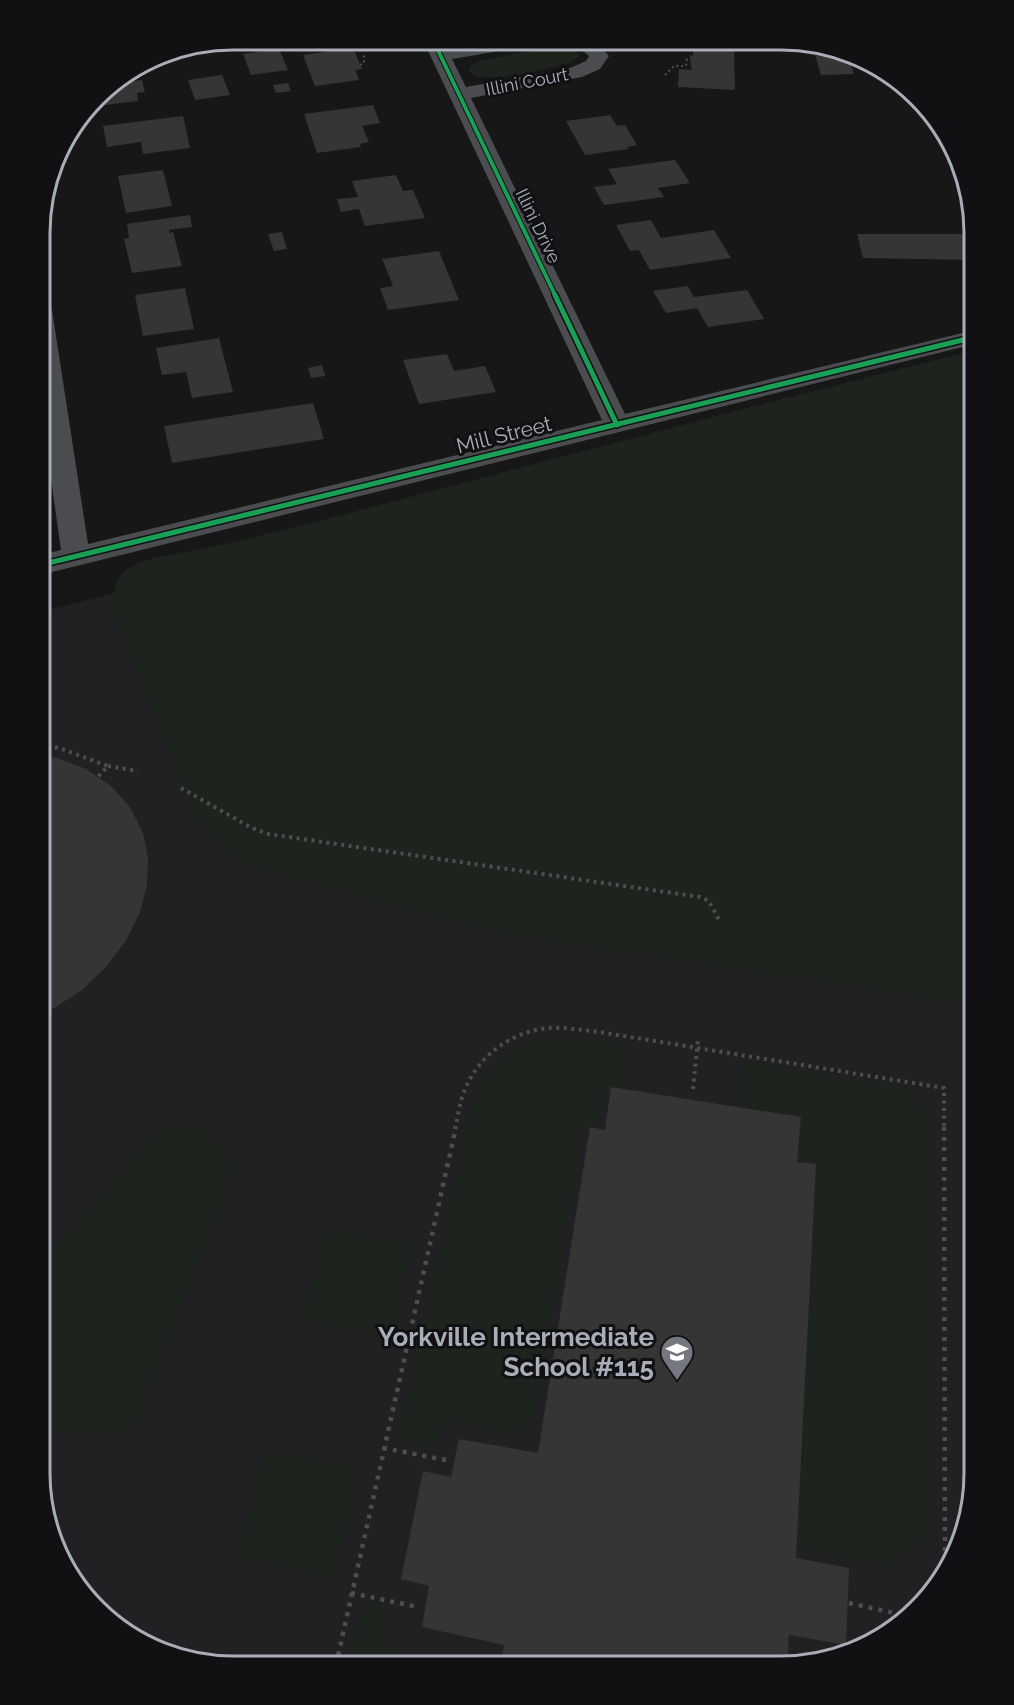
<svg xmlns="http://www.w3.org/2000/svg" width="1014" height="1705" viewBox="0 0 1014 1705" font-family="Raleway,sans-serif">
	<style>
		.built { fill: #212123 }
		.green { fill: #1d241e }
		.building { fill: #353536 }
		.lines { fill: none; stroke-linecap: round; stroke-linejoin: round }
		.path-far2 { stroke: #4d4e52; stroke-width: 2; stroke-dasharray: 2 3; stroke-linecap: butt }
		.path-far1 { stroke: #4d4e52; stroke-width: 4; stroke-dasharray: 3 4.5; stroke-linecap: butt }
		.path { stroke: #4d4e52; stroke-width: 4.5; stroke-dasharray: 4 6; stroke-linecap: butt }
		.minor { fill: #4b4c50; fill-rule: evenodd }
		.cycleway-far1-casing { stroke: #111113; stroke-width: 6 }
		.cycleway-casing { stroke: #111113; stroke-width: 8 }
		.cycleway-far1 { stroke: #1a9f57; stroke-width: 4 }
		.cycleway { stroke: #1a9f57; stroke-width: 5 }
		.labels { text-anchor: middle; stroke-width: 6; stroke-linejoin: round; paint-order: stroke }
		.far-street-label { font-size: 18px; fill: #a8adb8; stroke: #111113 }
		.street-label { font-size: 21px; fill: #a8adb8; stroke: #111113 }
		.near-poi-label { font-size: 26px; font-weight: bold; fill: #a8adb8; stroke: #111113; text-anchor: end }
		.rim { fill: none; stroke: #a8adb8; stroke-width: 3 }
	</style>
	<rect width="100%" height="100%" fill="#171717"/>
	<polygon class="built" points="975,374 975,1485 965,1535 935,1590 855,1651 782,1666 208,1664 114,1626 54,1546 39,1472 40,612"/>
	<g class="green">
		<path d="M556,46l17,2 7,8 -10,7c-20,4 -88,25 -101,8l2,-6 9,-4z"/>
		<path d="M975,350v654l-445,-66 -68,-15 -209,-56 -28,-16 -29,-33 -84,-207c2,-18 2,-34 19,-44 24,-13 55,-14 81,-20 44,-10 87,-21 130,-32 211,-56 421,-112 633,-165z"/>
		<path d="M550,1037h18l62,9 -7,42 -18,-3 -7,42 -15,-2 -52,309 -11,-2 -3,-7c-6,2 -12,7 -18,7 -22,1 -37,-22 -57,-7l-6,23 -38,-9 78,-348c19,-32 38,-45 74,-54z"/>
		<polygon points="743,1062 909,1088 909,1099 920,1100 921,1110 933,1113 928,1543 913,1540 913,1556 897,1554 896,1567 796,1548 816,1164 797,1162 801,1117 739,1107"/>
		<polygon points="197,1123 236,1164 133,1431 39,1432 39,1268 157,1131"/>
		<polygon points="326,1230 412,1244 393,1335 303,1320"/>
		<polygon points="265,1451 359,1468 335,1576 237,1558"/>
		<path d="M364,1601l20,3c4,8 2,16 2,25 0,18 14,25 24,36h-60z"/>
	</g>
	<g class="building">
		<polygon points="693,46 734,47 735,90 678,87 679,69 692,70 690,59 690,55 693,56"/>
		<polygon points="353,48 362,69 355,70 359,80 315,86 303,55"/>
		<polygon points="279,49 288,70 251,75 243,54"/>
		<polygon points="815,55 842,55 848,58 854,74 821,75"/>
		<polygon points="130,71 133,81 142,80 145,92 137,93 138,101 97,106 95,99 105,87"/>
		<polygon points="222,75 230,95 195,100 188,80"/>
		<polygon points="288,83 291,91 276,93 273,85"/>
		<polygon points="373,105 380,123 362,126 369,142 360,144 361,147 317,153 304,114"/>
		<polygon points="610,115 617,126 625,125 637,145 627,147 628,149 585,155 566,121"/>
		<polygon points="183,116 190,148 143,154 141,142 107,147 103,126"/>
		<polygon points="675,160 690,183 658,188 664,197 604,205 594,187 617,184 608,169"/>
		<polygon points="163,170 172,206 126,213 118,176"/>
		<polygon points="396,175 403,191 413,190 425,218 365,226 359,209 341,212 337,199 358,197 352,181"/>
		<polygon points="190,215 192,227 169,230 169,233 173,232 182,266 132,273 124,239 129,238 127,224"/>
		<polygon points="651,220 661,238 714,230 731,258 650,270 639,250 630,251 616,225"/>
		<polygon points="282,232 287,249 274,251 268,234"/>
		<polygon points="857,234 968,234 975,260 863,258"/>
		<polygon points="439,251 459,300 388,310 380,288 393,286 382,259"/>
		<polygon points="688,286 694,297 747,290 764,319 708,327 697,308 666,313 653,291"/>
		<polygon points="185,288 194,329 143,336 135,295"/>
		<polygon points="219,338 233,392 192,398 186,372 162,375 156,348"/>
		<polygon points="447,354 454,371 485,366 496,392 419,404 403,360"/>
		<polygon points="322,365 325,376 311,378 308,368"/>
		<polygon points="313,403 324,439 172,463 164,426"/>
		<polygon points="40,754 57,758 86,769 111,786 130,807 143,833 148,858 147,885 140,912 127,939 107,966 82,990 40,1017"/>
		<polygon points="611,1087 801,1117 797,1162 816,1164 796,1558 849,1568 846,1645 789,1635 787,1665 782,1666 501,1665 504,1645 422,1627 429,1586 401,1579 423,1471 451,1477 459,1439 538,1453 590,1127 605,1130"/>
	</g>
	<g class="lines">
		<g class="path-far2">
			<polyline points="360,65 364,63 364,53"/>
			<polyline points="665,75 674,66 686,66 687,59 690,59"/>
		</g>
		<g class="path-far1">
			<polyline points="40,745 59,748 108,766 98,777"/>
			<polyline points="108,766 138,771"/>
			<polyline points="181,788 250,827 268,834 700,897 709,901 719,920"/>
			<polyline points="693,1089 698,1040"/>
			<path d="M455,1129c3,-12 4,-25 9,-37 13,-35 46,-60 84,-64 17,-1 34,2 51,4l345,56v41"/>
		</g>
		<g class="path">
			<polyline points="944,1127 945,1572"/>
			<polyline points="383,1448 446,1460"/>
			<polyline points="351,1593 418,1607"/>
			<polyline points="849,1603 903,1615"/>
			<polyline points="336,1665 456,1127"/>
		</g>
		<path class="minor" d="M423,40h20l4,8 49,-8h43l-3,4 -7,2 -77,13 14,28 104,-19 16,-7 3,-5c-6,-7 -16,-8 -21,-16h26l15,16 -9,13 -18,8 -111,21 154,316 350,-84v14l-935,231v-20l21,-5 -21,-149v-98l9,2 3,5 36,234 514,-124z"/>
		<defs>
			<polyline id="cycleway-far1" points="433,40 556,297"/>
			<g id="cycleway">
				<polyline points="555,295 617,425"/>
				<polyline points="40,565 975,337"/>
			</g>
		</defs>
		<use href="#cycleway-far1" class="cycleway-far1-casing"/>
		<use href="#cycleway" class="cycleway-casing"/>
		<use href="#cycleway-far1" class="cycleway-far1"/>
		<use href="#cycleway" class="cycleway"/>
	</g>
	<defs>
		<symbol id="school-pin" viewBox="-11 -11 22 30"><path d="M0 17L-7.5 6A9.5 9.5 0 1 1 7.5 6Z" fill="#757880" stroke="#111113"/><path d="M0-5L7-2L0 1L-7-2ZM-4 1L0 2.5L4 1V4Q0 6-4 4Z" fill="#fff"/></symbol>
	</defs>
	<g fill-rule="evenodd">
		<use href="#school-pin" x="658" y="1333" width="38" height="52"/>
	</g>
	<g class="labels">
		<g class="far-street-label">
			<text transform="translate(527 82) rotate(-11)" y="6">Illini Court</text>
			<text transform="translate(538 226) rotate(64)" y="6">Illini Drive</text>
		</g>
		<g class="street-label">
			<text transform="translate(504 435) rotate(-14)" y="7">Mill Street</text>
		</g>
		<g class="near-poi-label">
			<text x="654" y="1346">Yorkville Intermediate<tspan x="654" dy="30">School #115</tspan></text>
		</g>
	</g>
	<path d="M0 0H1014V1705H0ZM233 50H781A183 183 0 0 1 964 233V1473A183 183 0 0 1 781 1656H233A183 183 0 0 1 50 1473V233A183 183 0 0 1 233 50Z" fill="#111113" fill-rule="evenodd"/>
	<path class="rim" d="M233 50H781A183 183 0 0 1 964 233V1473A183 183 0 0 1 781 1656H233A183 183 0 0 1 50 1473V233A183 183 0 0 1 233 50Z"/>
</svg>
